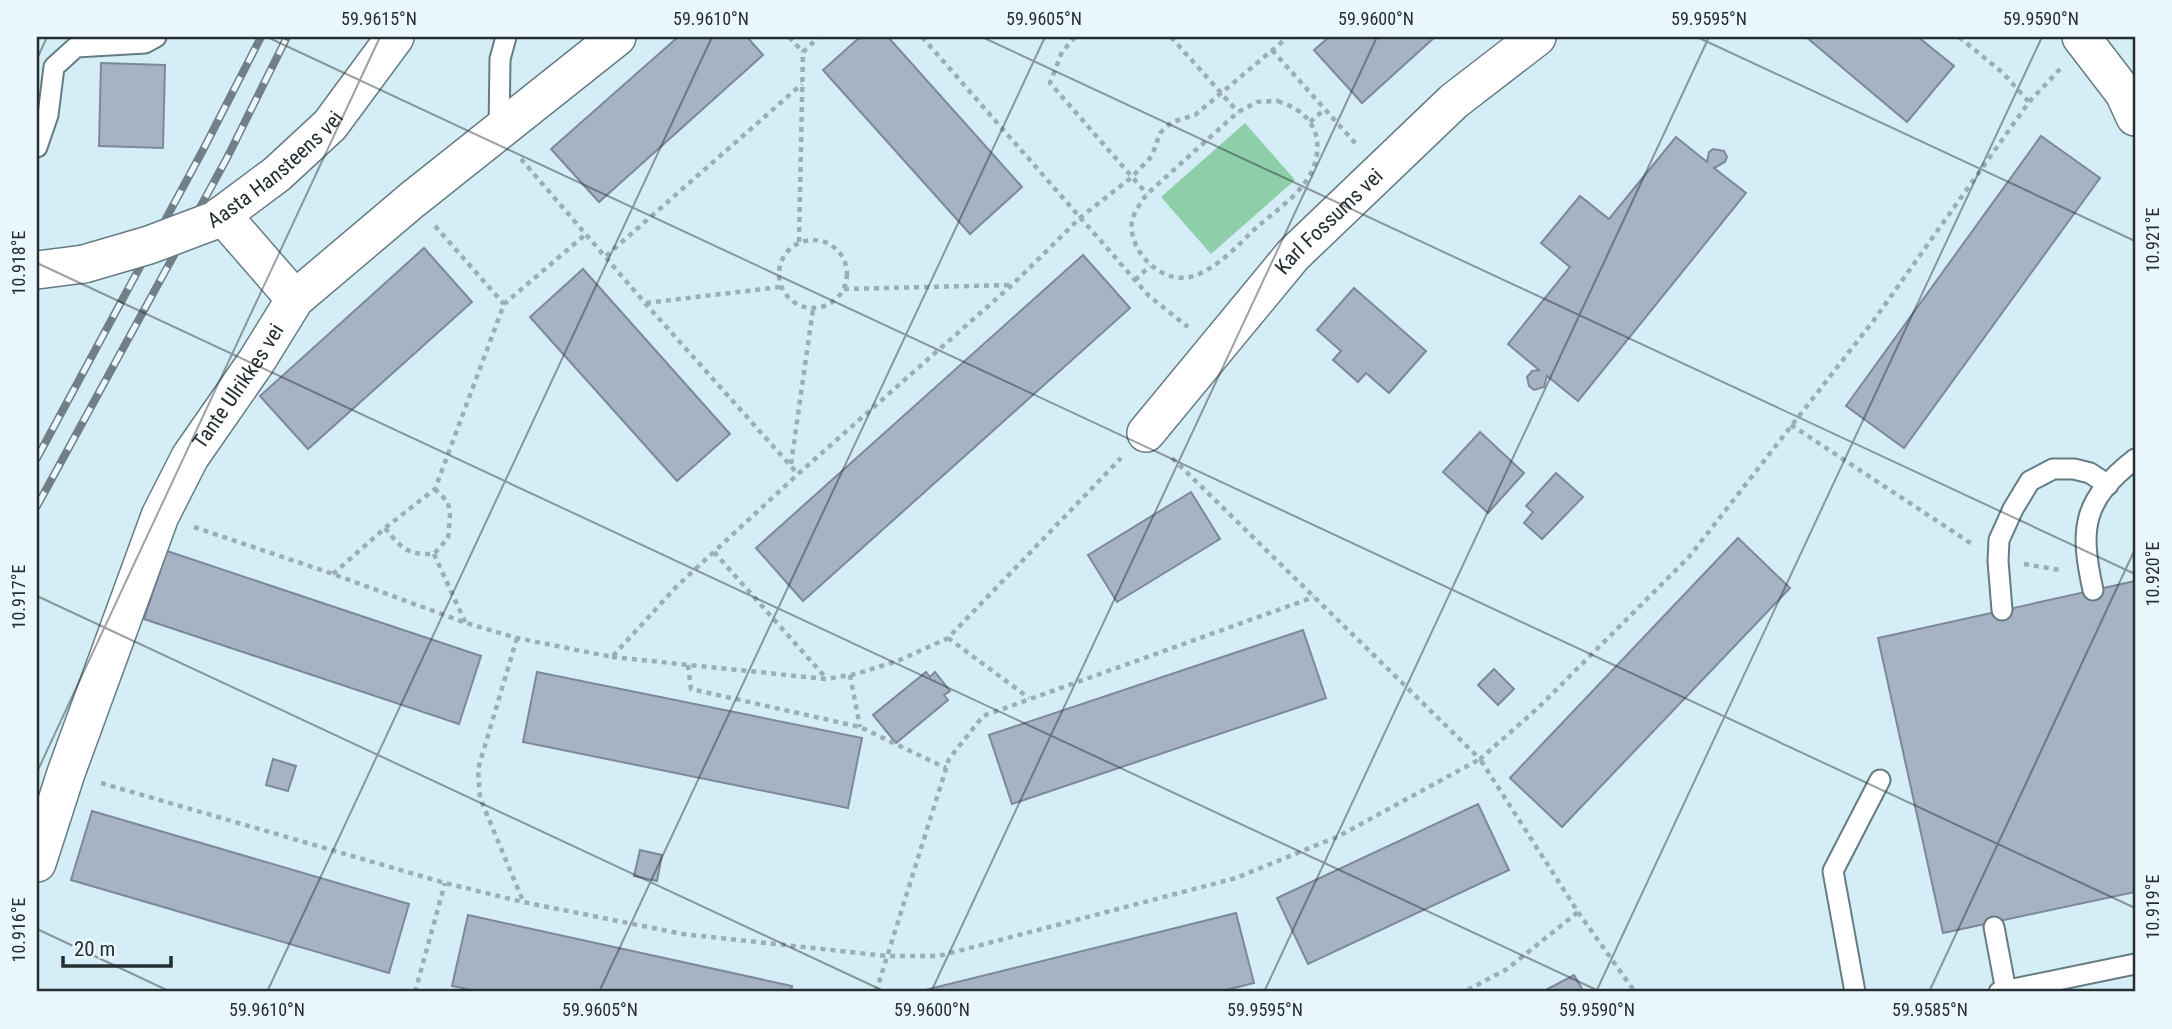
<svg xmlns="http://www.w3.org/2000/svg" width="2172" height="1029" viewBox="0 0 2172 1029" font-family="'Roboto Condensed',sans-serif">
	<style>
		.green { fill: #8ecea9 }
		.building { fill: #a6b3c4; stroke: #7d8999; stroke-width: 2 }
		.lines { fill: none; stroke-linecap: round; stroke-linejoin: round }
		.lane-casing { stroke: #667c84; stroke-width: 23 }
		.street-casing { stroke: #667c84; stroke-width: 40 }
		.path { stroke: #9baeb5; stroke-width: 4.5; stroke-dasharray: 5 5; stroke-linecap: butt }
		.lane { stroke: #fff; stroke-width: 19 }
		.street { stroke: #fff; stroke-width: 37 }
		.rail-casing { stroke: #718086; stroke-width: 8 }
		.rail { stroke: #eaf8fe; stroke-width: 5; stroke-dasharray: 16; stroke-linecap: butt }
		.street-bridge-casing { stroke: #667c84; stroke-width: 40; stroke-linecap: butt }
		.street-bridge { stroke: #fff; stroke-width: 37 }
		.ticks { fill: none; stroke: #252e32; stroke-width: 2; stroke-opacity: 0.45 }
		.labels { text-anchor: middle; stroke-width: 5; stroke-linejoin: round; paint-order: stroke }
		.street-label { font-size: 21px; fill: #252e32; stroke: #eaf8fe }
		.neatline { fill: none; stroke: #252e32; stroke-width: 2.5 }
		.ticks-label { font-size: 18px; text-anchor: middle; fill: #252e32 }
	</style>
	<rect width="100%" height="100%" fill="#d5edf6"/>
	<polygon class="green" points="1245,123 1295,180 1211,254 1161,197"/>
	<g class="building">
		<polygon points="678,37 747,37 763,55 599,202 551,149"/>
		<polygon points="860,37 888,37 1022,187 970,234 823,70"/>
		<polygon points="1329,37 1435,37 1362,103 1314,50"/>
		<polygon points="1806,37 1918,37 1954,66 1907,122"/>
		<polygon points="101,63 165,65 163,148 99,146"/>
		<polygon points="2041,136 2100,178 1904,448 1846,406"/>
		<polygon points="1676,137 1707,162 1709,152 1713,149 1724,151 1727,157 1725,162 1714,168 1746,193 1578,401 1547,376 1544,387 1534,390 1529,386 1527,377 1532,371 1539,370 1508,344 1570,267 1541,243 1580,196 1609,219"/>
		<polygon points="424,248 472,302 308,449 260,396"/>
		<polygon points="1083,255 1130,308 803,601 756,548"/>
		<polygon points="583,269 730,434 677,481 530,317"/>
		<polygon points="1354,288 1426,351 1389,393 1366,373 1358,382 1333,360 1341,351 1317,330"/>
		<polygon points="1480,432 1524,473 1488,513 1443,472"/>
		<polygon points="1556,473 1583,497 1542,539 1524,523 1533,512 1526,506"/>
		<polygon points="1191,492 1220,539 1117,602 1088,555"/>
		<polygon points="1738,538 1790,588 1562,827 1510,778"/>
		<polygon points="167,551 481,656 459,724 144,619"/>
		<polygon points="2135,581 2135,892 1943,933 1878,638"/>
		<polygon points="1303,630 1326,698 1012,804 989,735"/>
		<polygon points="1494,669 1514,689 1498,705 1478,685"/>
		<polygon points="537,672 862,738 848,808 523,742"/>
		<polygon points="926,672 930,677 935,672 950,691 944,695 948,700 896,743 873,715"/>
		<polygon points="273,759 296,766 288,791 266,785"/>
		<polygon points="1478,804 1509,870 1308,964 1277,898"/>
		<polygon points="92,811 409,904 389,973 71,880"/>
		<polygon points="640,850 662,855 657,881 634,876"/>
		<polygon points="1236,913 1254,983 1218,992 917,992"/>
		<polygon points="468,915 792,986 791,992 481,992 452,986"/>
		<polygon points="1574,975 1584,992 1542,992"/>
	</g>
	<g class="lines">
		<defs>
			<g id="lane">
				<polyline points="499,131 500,59 506,37"/>
				<polyline points="37,147 48,115 54,67 76,47 145,43 156,37"/>
				<path d="M2093,590c-14,-63 -10,-90 42,-131"/>
				<polyline points="2002,610 1998,561 1999,540 2013,509 2030,481 2053,469 2074,469 2090,473 2108,485"/>
				<polyline points="1994,927 2006,991"/>
				<polyline points="1855,992 1833,871 1880,780"/>
				<polyline points="1999,992 2135,964"/>
			</g>
			<g id="street">
				<polyline points="2081,37 2124,93 2135,117"/>
				<polyline points="222,215 295,299"/>
				<path id="s1" d="M210,222l12,-7 55,-41 53,-49 65,-88"/>
				<polyline points="37,270 84,264"/>
				<path id="s2" d="M1146,433l147,-178 161,-154 83,-64"/>
				<path id="s3" d="M37,863l29,-90 94,-257 30,-59 66,-95 39,-63 117,-99 205,-163"/>
			</g>
		</defs>
		<use href="#lane" class="lane-casing"/>
		<use href="#street" class="street-casing"/>
		<g class="path">
			<polyline points="789,37 803,52"/>
			<polyline points="922,37 1149,296 1188,327"/>
			<polyline points="1075,37 1062,52 1050,83 1147,194"/>
			<polyline points="1171,37 1238,112"/>
			<polyline points="1959,37 2003,73 2029,102"/>
			<polyline points="1272,50 1356,144"/>
			<path d="M1278,101c6,3 14,5 19,9 27,17 25,51 7,74 -12,16 -32,30 -47,43 -19,18 -38,40 -63,49 -28,9 -58,-17 -62,-44 -3,-14 7,-27 15,-38l91,-82 19,-10z"/>
			<polyline points="1310,122 1325,109"/>
			<polyline points="521,159 645,303 798,474"/>
			<polyline points="435,226 504,304"/>
			<circle cx="813" cy="274" r="34"/>
			<polyline points="799,242 803,52 819,37"/>
			<polyline points="606,256 802,84"/>
			<polyline points="1135,280 1150,266"/>
			<polyline points="844,289 1011,285"/>
			<polyline points="646,303 780,287"/>
			<polyline points="1791,425 1972,544"/>
			<polyline points="1172,458 1480,759 1538,708 1689,557 1874,320 2029,102 2061,68"/>
			<polyline points="791,464 813,309"/>
			<polyline points="194,527 333,574 466,623 517,638 612,657 677,586 798,474 1012,285 1081,217 1132,177 1152,156 1160,133 1172,122 1195,115 1288,37"/>
			<path d="M385,528c16,20 22,27 49,26l14,-16 2,-22 -2,-14 -13,-13"/>
			<polyline points="714,552 826,678"/>
			<polyline points="434,554 465,622"/>
			<polyline points="2024,564 2060,570"/>
			<polyline points="333,574 385,528 435,489 504,304 586,234"/>
			<polyline points="517,638 478,769 480,798 523,901"/>
			<polyline points="948,638 1029,698"/>
			<polyline points="612,657 826,679 856,674 900,660 948,638 1121,458"/>
			<polyline points="688,665 691,689 860,727 946,768"/>
			<polyline points="850,675 860,727"/>
			<polyline points="101,783 445,883 523,902 683,934 887,956 939,956 1236,878 1339,836 1480,759 1578,912 1507,969 1464,992"/>
			<polyline points="1578,912 1635,992"/>
			<polyline points="415,992 445,883"/>
			<polyline points="876,992 949,759 983,716 1314,597"/>
		</g>
		<use href="#lane" class="lane"/>
		<use href="#street" class="street"/>
		<defs>
			<g id="rail">
				<polyline points="37,458 203,150 261,37"/>
				<polyline points="37,506 227,158 287,37"/>
			</g>
		</defs>
		<use href="#rail" class="rail-casing"/>
		<use href="#rail" class="rail"/>
		<defs>
			<polyline id="street-bridge" points="84,264 149,245 210,222"/>
		</defs>
		<use href="#street-bridge" class="street-bridge-casing"/>
		<use href="#street-bridge" class="street-bridge"/>
	</g>
	<path class="ticks" d="M267,37l1868,871M982,37l1153,537M1697,37l438,204M37,59l10,-22M37,263l1564,729M37,596l849,396M37,772l343,-735M37,929l134,63M267,992l445,-955M599,992l446,-955M931,992l446,-955M1264,992l445,-955M1596,992l446,-955M1929,992l206,-443"/>
	<g class="labels">
		<g class="street-label">
			<text dy="7" stroke="none"><textPath href="#s1" startOffset="84">Aasta Hansteens vei</textPath></text>
			<text dy="7" stroke="none"><textPath href="#s2" startOffset="280">Karl Fossums vei</textPath></text>
			<text dy="7" stroke="none"><textPath href="#s3" startOffset="520">Tante Ulrikkes vei</textPath></text>
		</g>
	</g>
	<rect width="2172" height="1029" fill="none" stroke="#eaf8fe" stroke-width="77"/>
	<path d="M63 956v10h108v-10" fill="none" stroke="#252e32" stroke-width="3.5"/>
	<text x="74" y="956" font-size="21" fill="#252e32" stroke="#eaf8fe" stroke-width="5" paint-order="stroke">20 m</text>
	<rect x="38" y="38" width="2096" height="952" class="neatline"/>
	<g class="ticks-label">
		<text x="379" y="25">59.9615°N</text>
		<text x="711" y="25">59.9610°N</text>
		<text x="1044" y="25">59.9605°N</text>
		<text x="1376" y="25">59.9600°N</text>
		<text x="1709" y="25">59.9595°N</text>
		<text x="2041" y="25">59.9590°N</text>
		<text transform="translate(2153 240) rotate(-90)" y="6">10.921°E</text>
		<text transform="translate(19 263) rotate(-90)" y="6">10.918°E</text>
		<text transform="translate(2153 574) rotate(-90)" y="6">10.920°E</text>
		<text transform="translate(19 597) rotate(-90)" y="6">10.917°E</text>
		<text transform="translate(2153 907) rotate(-90)" y="6">10.919°E</text>
		<text transform="translate(19 930) rotate(-90)" y="6">10.916°E</text>
		<text x="267" y="1016">59.9610°N</text>
		<text x="600" y="1016">59.9605°N</text>
		<text x="932" y="1016">59.9600°N</text>
		<text x="1265" y="1016">59.9595°N</text>
		<text x="1597" y="1016">59.9590°N</text>
		<text x="1930" y="1016">59.9585°N</text>
	</g>
</svg>
